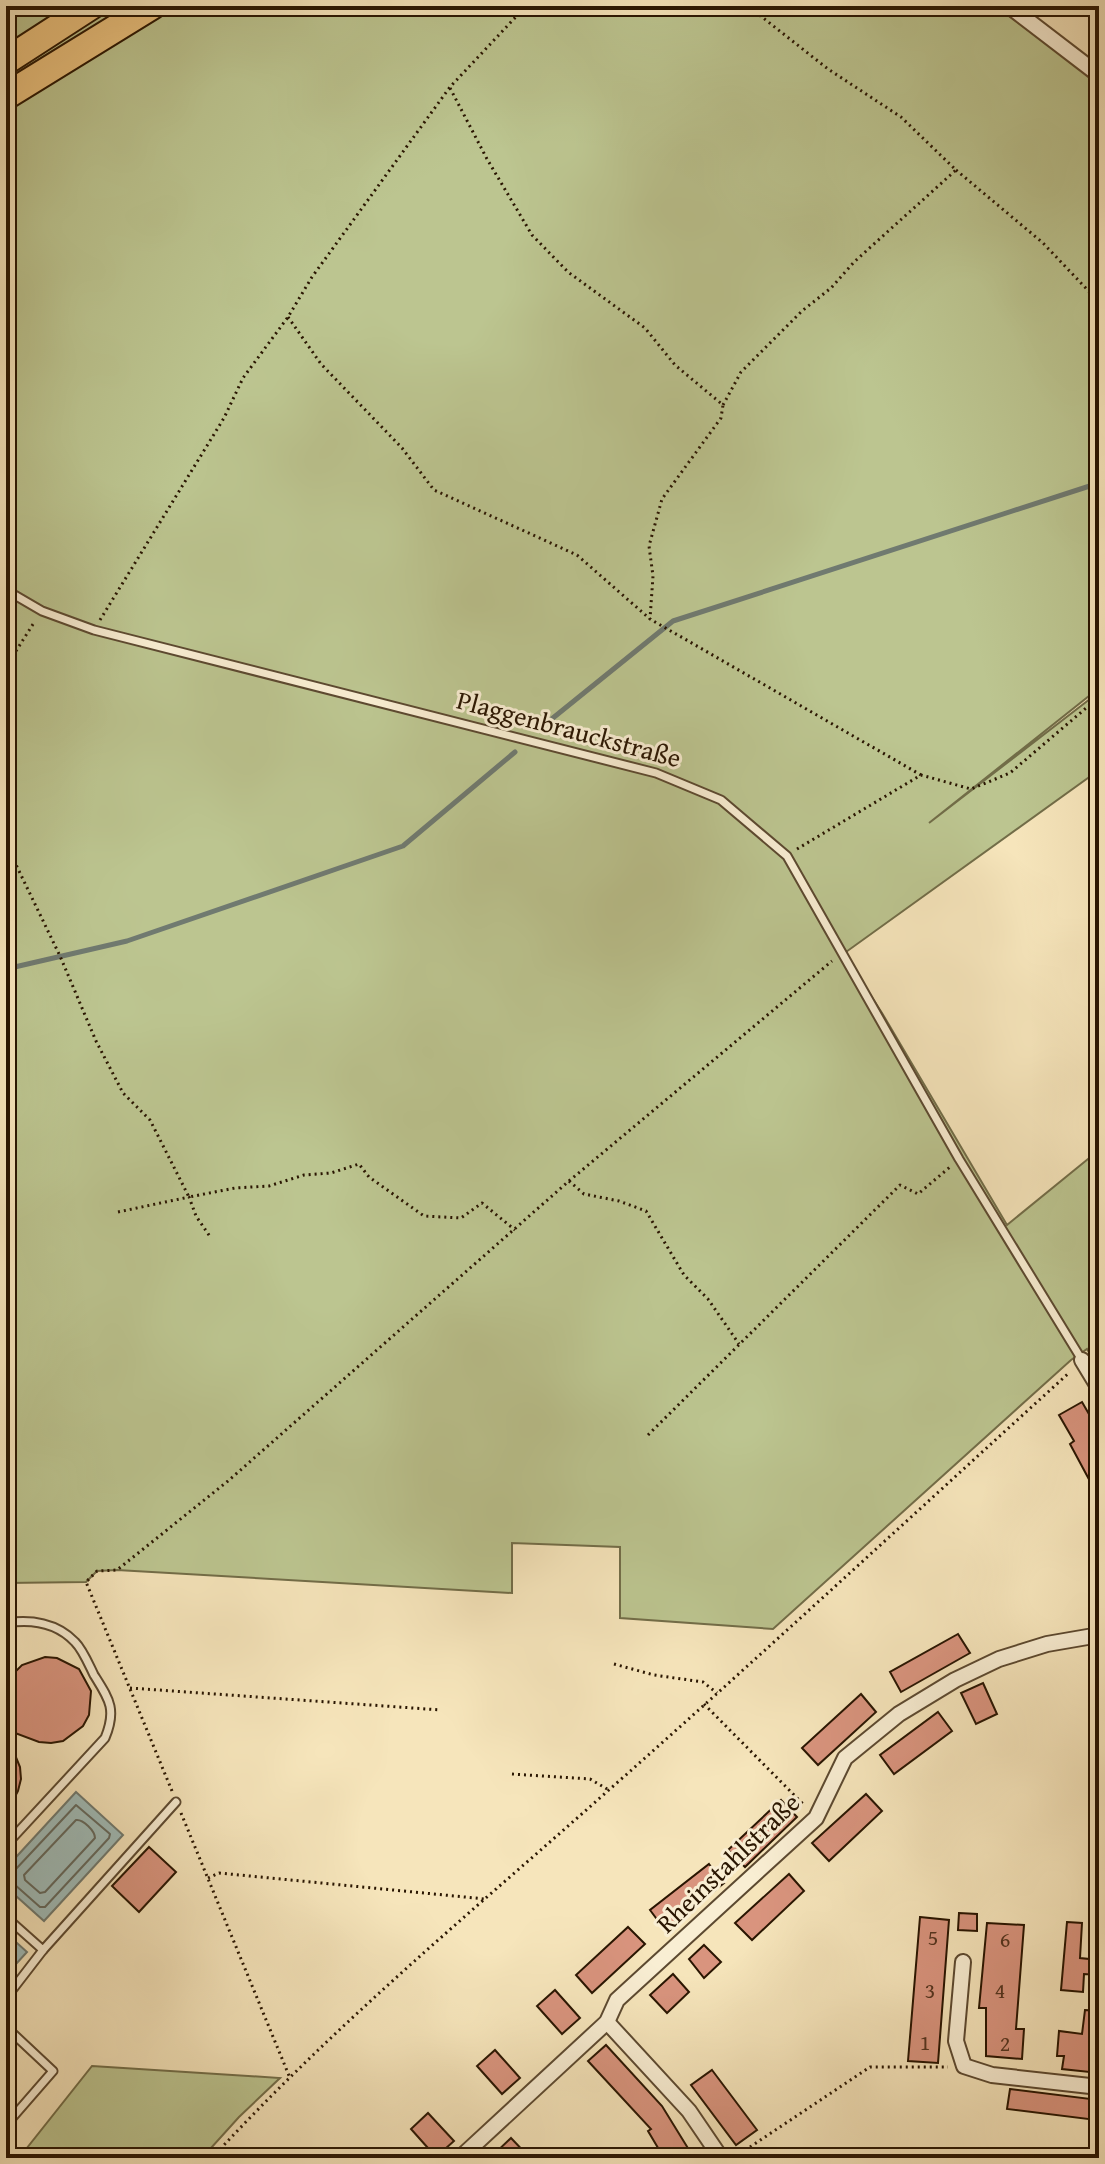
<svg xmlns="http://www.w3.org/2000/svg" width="1105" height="2164" viewBox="0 0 1105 2164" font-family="'Gentium Book Plus',serif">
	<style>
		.green { fill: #bcc590; stroke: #726d48; stroke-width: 2 }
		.water { fill: #a0bdba; stroke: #707a70; stroke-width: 2 }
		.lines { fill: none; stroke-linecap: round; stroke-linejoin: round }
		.shore { stroke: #64695e; stroke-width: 2 }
		.stream { stroke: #707a70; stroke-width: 5 }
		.building { fill: #d9947e; stroke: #291501; stroke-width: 2 }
		.service-casing { stroke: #5c4930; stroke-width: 11 }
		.minor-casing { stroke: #5c4930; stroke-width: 18 }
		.motorway-casing { stroke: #291501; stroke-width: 30 }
		.path { stroke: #291501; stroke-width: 3; stroke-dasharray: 2 4; stroke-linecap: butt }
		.service { stroke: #f9eed3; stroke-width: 7 }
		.minor { stroke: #f9eed3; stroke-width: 14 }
		.motorway { stroke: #ebc27e; stroke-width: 26 }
		.labels { text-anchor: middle; stroke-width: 6; stroke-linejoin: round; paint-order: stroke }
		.number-label { font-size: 22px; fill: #553520 }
		.street-label { font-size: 26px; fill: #291501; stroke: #f9eed3 }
	</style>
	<rect width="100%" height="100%" fill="#f6e5bb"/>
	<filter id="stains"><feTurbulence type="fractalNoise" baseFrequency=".0025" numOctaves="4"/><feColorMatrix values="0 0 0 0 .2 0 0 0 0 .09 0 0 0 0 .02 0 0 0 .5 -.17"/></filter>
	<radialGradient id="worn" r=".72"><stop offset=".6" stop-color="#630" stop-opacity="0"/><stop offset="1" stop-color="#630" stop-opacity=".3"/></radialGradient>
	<g class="green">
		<polygon points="6,6 996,6 1099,83 1099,688 929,823 1099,692 1099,770 846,952 828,929 882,1013 1007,1225 1099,1150 1099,1346 1090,1354 1087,1349 1071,1360 773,1629 620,1618 620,1547 512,1543 512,1593 117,1570 97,1571 86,1582 6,1583"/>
		<polygon points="92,2066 280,2078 239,2117 202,2158 19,2158"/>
	</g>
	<g class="water">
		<polygon points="76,1792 123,1835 44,1921 6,1887 6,1868"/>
		<polygon points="6,1933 27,1952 6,1975"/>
	</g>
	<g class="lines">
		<g class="shore">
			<path d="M76,1820c7,-1 19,11 19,18l-50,54 -5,1 -15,-13 -1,-5z"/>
			<polyline points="6,1873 15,1870 76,1805 110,1834 109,1838 45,1907 40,1907 14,1884 6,1882"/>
		</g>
		<g class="stream">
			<polyline points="543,726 673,621 1099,483"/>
			<polyline points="6,969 127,941 403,846 515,752"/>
		</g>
	</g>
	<g class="building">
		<polygon points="1082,1402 1097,1428 1091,1432 1099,1447 1099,1498 1070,1444 1074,1441 1059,1415"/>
		<polygon points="958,1634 970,1653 901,1692 890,1672"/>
		<polygon points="45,1657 57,1658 79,1669 91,1691 89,1715 83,1726 63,1741 51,1743 39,1742 15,1733 6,1710 6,1691 13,1674 22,1665"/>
		<polygon points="983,1683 997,1714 976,1724 961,1693"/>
		<polygon points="861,1694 876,1712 818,1765 802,1748"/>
		<polygon points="938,1712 952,1731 894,1774 880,1755"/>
		<polygon points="6,1733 20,1767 21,1779 18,1791 6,1814"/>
		<polygon points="866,1794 882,1811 829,1861 812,1843"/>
		<polygon points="781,1800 797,1817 745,1867 728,1850"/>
		<polygon points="149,1847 176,1872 139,1912 112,1886"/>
		<polygon points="709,1864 724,1883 665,1930 650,1910"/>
		<polygon points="789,1874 804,1891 752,1940 735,1923"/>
		<polygon points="959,1913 977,1914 977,1931 958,1930"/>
		<polygon points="920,1917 949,1920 938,2063 908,2061"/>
		<polygon points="1067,1922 1082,1923 1080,1958 1099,1960 1099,1975 1084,1974 1083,1992 1061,1990"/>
		<polygon points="987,1923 1024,1925 1016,2029 1024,2029 1022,2059 986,2056 986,2008 979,2008"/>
		<polygon points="628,1927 645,1944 592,1993 576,1975"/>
		<polygon points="704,1945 721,1962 704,1978 689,1959"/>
		<polygon points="673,1974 689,1992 667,2013 650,1995"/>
		<polygon points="555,1990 580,2018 562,2034 537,2006"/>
		<polygon points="1085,2010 1099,2011 1099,2073 1062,2069 1064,2056 1057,2056 1059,2031 1082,2034"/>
		<polygon points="606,2045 662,2106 694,2158 664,2158 648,2131 651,2129 588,2061"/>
		<polygon points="495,2050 520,2078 502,2094 477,2066"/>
		<polygon points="712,2070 757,2130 736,2145 691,2085"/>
		<polygon points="1010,2089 1099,2100 1096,2120 1007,2109"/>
		<polygon points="428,2113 454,2141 436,2157 411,2129"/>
		<polygon points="511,2138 530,2158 490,2158"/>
	</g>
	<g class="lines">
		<defs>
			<g id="service">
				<polyline points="6,590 42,611 94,630 656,773 721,800 787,856 959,1159 1082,1360"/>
				<path d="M6,1623c25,-4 51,0 69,19 8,8 14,23 19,33 15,24 23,34 11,63l-99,107"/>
				<polyline points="6,1917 43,1950 176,1802"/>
				<polyline points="6,1998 43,1950"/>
				<polyline points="6,2027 53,2071 6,2125"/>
			</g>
			<g id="minor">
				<polyline points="1009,6 1099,75"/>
				<polyline points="1082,1360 1099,1388"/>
				<polyline points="963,1962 956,2041 964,2066 992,2075 1099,2087"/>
				<polyline points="607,2022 689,2111 721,2158"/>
				<polyline points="460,2158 607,2022 617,2000 816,1818 845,1758 899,1714 955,1680 999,1659 1047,1644 1099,1635"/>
			</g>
			<g id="motorway">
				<polyline points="6,61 91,6"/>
				<polyline points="6,96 152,6"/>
			</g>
		</defs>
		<use href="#service" class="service-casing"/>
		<use href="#minor" class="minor-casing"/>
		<use href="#motorway" class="motorway-casing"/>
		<g class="path">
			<polyline points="450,88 487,159 532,235 568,272 645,328 675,365 723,405 721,418 662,499 649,546 653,576 650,619"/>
			<polyline points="956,170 1043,243 1099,302"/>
			<polyline points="288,317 321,364 402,448 434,490 577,555 650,619 921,775"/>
			<polyline points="723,405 741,372 802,311 831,288 854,262 956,170 901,117 828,69 748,6"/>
			<polyline points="100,620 224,418 243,378 288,317 312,277 450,87 526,6"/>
			<polyline points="6,658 16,651 35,621"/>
			<polyline points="6,844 60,956 96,1041 123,1093 150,1120 189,1197 235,1188 269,1186 304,1175 331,1173 359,1164 369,1177 424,1216 461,1218 482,1203 515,1230"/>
			<polyline points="797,849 921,775 971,789 1010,773 1099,697"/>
			<polyline points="569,1181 584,1194 619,1201 646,1211 684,1275 708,1299 739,1344"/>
			<polyline points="118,1212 189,1197 196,1216 211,1238"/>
			<polyline points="648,1435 900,1185 918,1194 950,1167"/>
			<polyline points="614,1664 654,1675 703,1682 717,1693"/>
			<polyline points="130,1688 441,1710"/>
			<polyline points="704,1704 805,1806"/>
			<polyline points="512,1774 590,1779 609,1790"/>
			<polyline points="172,1791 86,1582 97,1571 117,1570 228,1481 569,1181 832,961"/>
			<polyline points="181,1813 290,2078"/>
			<polyline points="208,1878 219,1873 485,1899"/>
			<polyline points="735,2157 870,2067 948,2067"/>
			<path d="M212,2158c122,-133 263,-249 398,-369 155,-137 307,-278 460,-417"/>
		</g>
		<use href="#service" class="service"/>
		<use href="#minor" class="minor"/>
		<use href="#motorway" class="motorway"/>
	</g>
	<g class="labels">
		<g class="number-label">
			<text x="933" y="1945">5</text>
			<text x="1005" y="1947">6</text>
			<text x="930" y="1998">3</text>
			<text x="1000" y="1998">4</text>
			<text x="925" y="2050">1</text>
			<text x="1005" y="2051">2</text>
		</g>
		<g class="street-label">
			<text transform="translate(569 729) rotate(15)" y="9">Plaggenbrauckstraße</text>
			<text transform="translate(728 1863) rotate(-44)" y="9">Rheinstahlstraße</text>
		</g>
	</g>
	<rect width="1105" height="2164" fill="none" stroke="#f6e5bb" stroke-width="32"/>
	<rect x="8" y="8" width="1089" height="2148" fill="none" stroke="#291501" stroke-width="4"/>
	<rect x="16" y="16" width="1073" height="2132" fill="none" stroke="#291501" stroke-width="2"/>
	<rect width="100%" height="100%" filter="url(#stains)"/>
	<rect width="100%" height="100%" fill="url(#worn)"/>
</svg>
